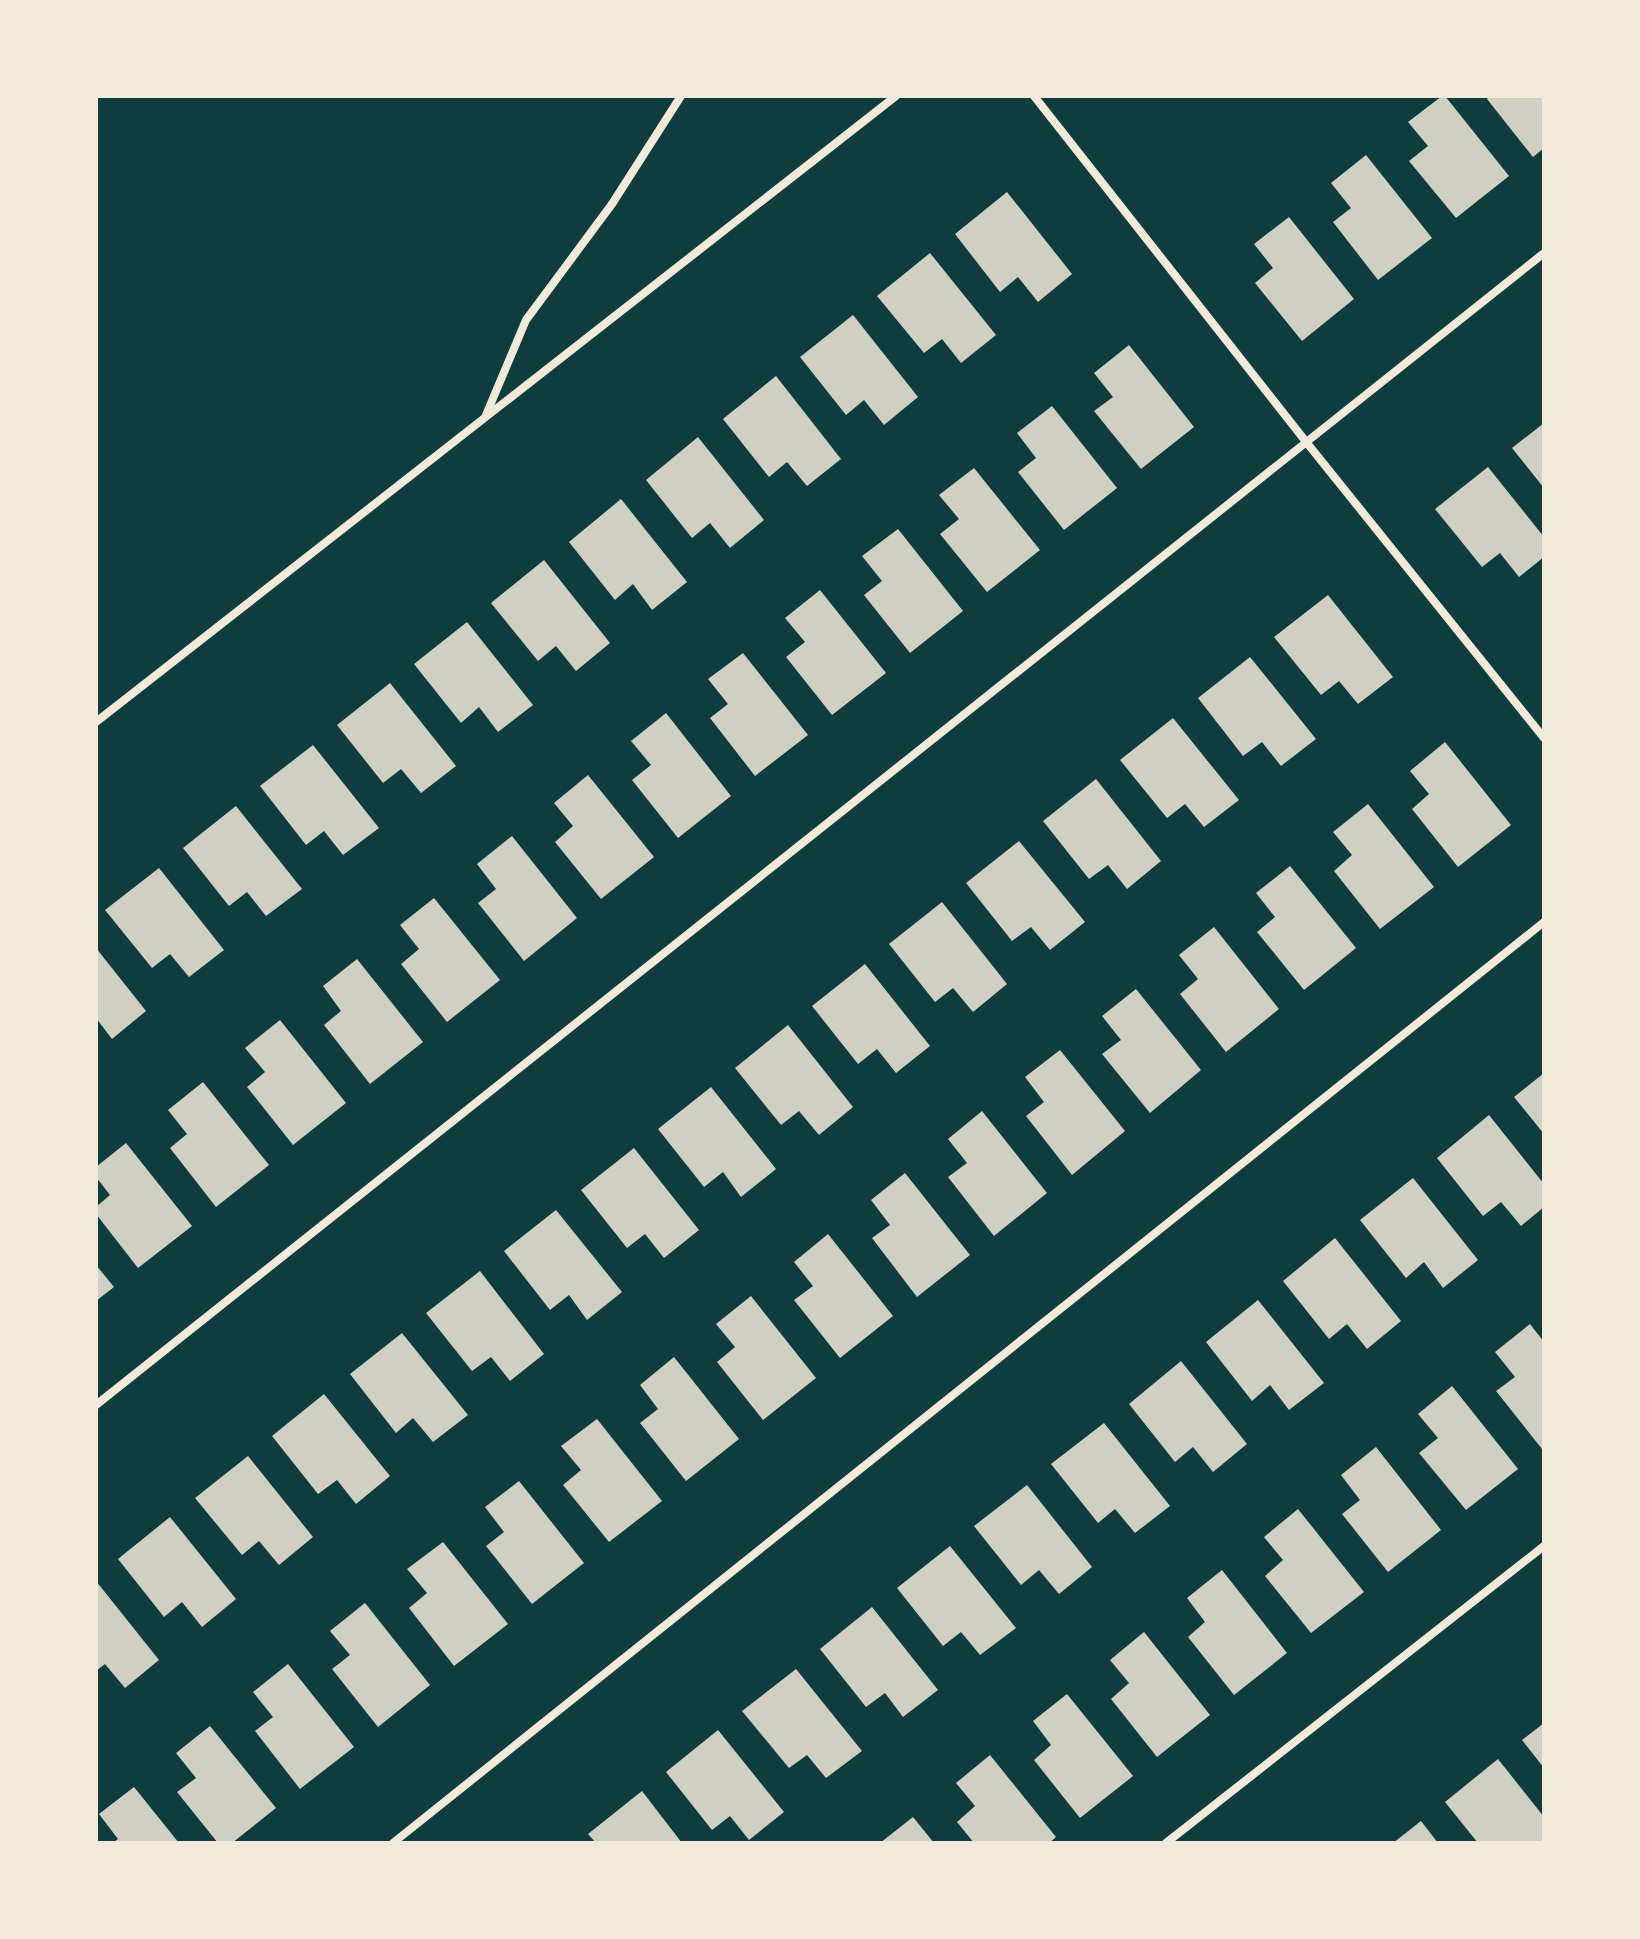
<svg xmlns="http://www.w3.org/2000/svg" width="1640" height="1939" viewBox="0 0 1640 1939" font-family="'DM Sans',sans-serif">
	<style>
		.building { fill: #cfcfc3 }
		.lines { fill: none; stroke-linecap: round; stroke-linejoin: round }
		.minor { stroke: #f1e9da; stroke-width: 8 }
	</style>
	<rect width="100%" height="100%" fill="#0f3d3e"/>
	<g class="building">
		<polygon points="1442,96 1445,96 1509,176 1456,218 1409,161 1428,146 1408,122"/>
		<polygon points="1490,96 1544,96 1544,148 1533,157 1487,99"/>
		<polygon points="1366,155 1432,238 1378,280 1333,222 1351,208 1331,183"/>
		<polygon points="1007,192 1072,274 1038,302 1018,277 1000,292 955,234"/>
		<polygon points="1289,217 1354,299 1302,341 1255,283 1273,268 1254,244"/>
		<polygon points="930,253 996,335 961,363 942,339 924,353 877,296"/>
		<polygon points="853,315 918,397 884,425 864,400 846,415 800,357"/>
		<polygon points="1129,345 1194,427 1141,469 1094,411 1113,397 1094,373"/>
		<polygon points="776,376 841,459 807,486 787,462 769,477 723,419"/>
		<polygon points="1052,406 1117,488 1064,530 1018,472 1036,458 1017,433"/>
		<polygon points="1544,423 1544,488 1512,448"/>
		<polygon points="698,437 764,520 730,548 710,523 692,538 646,480"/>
		<polygon points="1488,467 1544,537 1544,557 1519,577 1500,553 1482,567 1435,509"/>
		<polygon points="974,468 1040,550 987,592 940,534 959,519 939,495"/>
		<polygon points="621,499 687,582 652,610 633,584 615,600 569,542"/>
		<polygon points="898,529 963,611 910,653 864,595 882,581 862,556"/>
		<polygon points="544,560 610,643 576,671 556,646 538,661 491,603"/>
		<polygon points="820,590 886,673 832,715 786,657 805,642 785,618"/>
		<polygon points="1328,595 1393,677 1358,704 1339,681 1321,695 1274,637"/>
		<polygon points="467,622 533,705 498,732 479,707 461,723 414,664"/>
		<polygon points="743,653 808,735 755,776 710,718 728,704 708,679"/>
		<polygon points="1250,657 1316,739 1281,766 1262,742 1243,756 1198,698"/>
		<polygon points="390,683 456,766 421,793 401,769 383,783 337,725"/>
		<polygon points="666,713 731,796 678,838 632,780 651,765 631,741"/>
		<polygon points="1173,718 1239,800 1204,827 1185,804 1167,818 1120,760"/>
		<polygon points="1445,742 1511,825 1458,867 1412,809 1429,794 1410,771"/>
		<polygon points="313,745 379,828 343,855 324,831 306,845 260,786"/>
		<polygon points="588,775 654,857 601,899 555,842 573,826 554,803"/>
		<polygon points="1096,779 1161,861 1127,889 1108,865 1089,879 1043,821"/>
		<polygon points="1368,804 1434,887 1380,929 1334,871 1352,855 1333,832"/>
		<polygon points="236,806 302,889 266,916 247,892 229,906 183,848"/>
		<polygon points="512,836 577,918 524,961 478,903 496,889 477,864"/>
		<polygon points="1019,841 1085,922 1050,950 1031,927 1012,941 966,883"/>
		<polygon points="1290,866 1356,948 1304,990 1257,932 1275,917 1256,893"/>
		<polygon points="159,868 224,950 189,977 170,954 152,968 105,910"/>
		<polygon points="434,898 500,980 447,1022 401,964 419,949 400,925"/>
		<polygon points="942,902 1007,984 973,1012 953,988 935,1002 889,944"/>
		<polygon points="1214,927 1279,1009 1226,1052 1180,994 1198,979 1179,955"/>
		<polygon points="96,948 146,1011 112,1039 96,1018"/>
		<polygon points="357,959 423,1042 370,1084 324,1025 341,1011 323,986"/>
		<polygon points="865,964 930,1046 896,1073 877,1049 858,1064 812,1006"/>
		<polygon points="1136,989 1201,1070 1150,1113 1102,1054 1121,1040 1102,1016"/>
		<polygon points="280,1020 346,1103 293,1145 247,1087 265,1072 245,1048"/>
		<polygon points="788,1025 853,1107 819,1135 799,1111 781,1125 735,1068"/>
		<polygon points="1060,1050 1125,1131 1072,1175 1026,1116 1044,1102 1025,1077"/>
		<polygon points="1544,1073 1544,1134 1514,1097"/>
		<polygon points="203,1082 269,1165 216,1207 170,1148 187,1134 168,1110"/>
		<polygon points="711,1087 776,1169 741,1197 723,1172 704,1187 658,1129"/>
		<polygon points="982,1111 1047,1193 994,1236 948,1177 967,1163 948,1139"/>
		<polygon points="1489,1115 1544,1184 1544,1207 1521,1226 1501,1202 1483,1216 1437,1158"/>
		<polygon points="126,1143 192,1226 138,1268 96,1214 96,1207 110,1195 96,1177 96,1167"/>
		<polygon points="634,1148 699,1230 664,1258 645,1234 627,1248 581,1190"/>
		<polygon points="905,1173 970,1255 917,1297 872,1238 890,1225 871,1200"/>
		<polygon points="1413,1178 1478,1260 1443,1288 1424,1262 1406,1278 1360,1220"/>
		<polygon points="556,1210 622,1292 587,1320 569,1295 550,1310 504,1251"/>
		<polygon points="828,1234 893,1316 840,1358 794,1300 813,1286 794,1262"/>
		<polygon points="1335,1238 1401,1321 1367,1349 1347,1324 1329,1339 1283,1281"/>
		<polygon points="96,1265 114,1287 96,1301"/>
		<polygon points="480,1271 544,1354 510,1381 491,1357 472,1371 426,1313"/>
		<polygon points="751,1296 816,1378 763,1420 717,1362 735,1347 716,1324"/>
		<polygon points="1258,1300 1324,1383 1289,1410 1270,1385 1252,1401 1206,1342"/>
		<polygon points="1530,1324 1544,1342 1542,1449 1496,1391 1515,1377 1495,1352"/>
		<polygon points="402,1333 468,1415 433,1442 413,1418 396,1433 350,1374"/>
		<polygon points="674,1357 739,1439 686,1481 640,1423 658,1409 640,1385"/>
		<polygon points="1181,1361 1247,1444 1213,1472 1193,1447 1175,1462 1129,1404"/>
		<polygon points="1452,1386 1518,1469 1466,1510 1419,1453 1438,1438 1418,1414"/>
		<polygon points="324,1394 390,1476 356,1504 337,1480 318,1494 272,1436"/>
		<polygon points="597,1419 662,1501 609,1542 563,1485 581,1470 561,1446"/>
		<polygon points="1104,1423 1170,1506 1135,1533 1115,1509 1098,1523 1051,1464"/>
		<polygon points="1376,1447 1441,1530 1388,1572 1342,1514 1360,1500 1341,1475"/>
		<polygon points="248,1456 313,1537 279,1565 259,1541 242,1555 195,1498"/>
		<polygon points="519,1481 584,1563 532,1604 486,1546 504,1532 485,1507"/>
		<polygon points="1027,1485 1092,1567 1059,1594 1039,1570 1021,1585 974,1526"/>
		<polygon points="1298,1509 1364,1592 1311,1633 1265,1576 1283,1560 1264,1537"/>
		<polygon points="170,1517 236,1599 202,1627 182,1602 164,1617 118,1559"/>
		<polygon points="443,1542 508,1624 454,1666 409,1608 427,1593 407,1569"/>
		<polygon points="950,1546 1016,1628 980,1655 961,1632 943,1646 897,1588"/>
		<polygon points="1222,1570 1287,1653 1234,1695 1188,1637 1205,1622 1187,1598"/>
		<polygon points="96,1581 159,1660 125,1688 105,1664 96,1671"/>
		<polygon points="365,1603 430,1685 378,1727 332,1669 350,1655 330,1631"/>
		<polygon points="872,1607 938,1690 903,1717 885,1693 866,1707 820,1649"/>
		<polygon points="1144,1632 1210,1715 1157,1757 1111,1699 1129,1683 1110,1660"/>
		<polygon points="288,1664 354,1747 300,1789 255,1731 273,1717 253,1692"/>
		<polygon points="796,1669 862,1751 826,1778 807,1755 789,1768 742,1711"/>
		<polygon points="1067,1694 1133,1776 1080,1818 1034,1760 1051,1745 1033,1721"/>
		<polygon points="1544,1723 1544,1768 1522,1740"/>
		<polygon points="210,1726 276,1808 232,1843 218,1843 177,1792 196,1778 176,1753"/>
		<polygon points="718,1730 784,1812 749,1840 730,1816 712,1830 666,1772"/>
		<polygon points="990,1755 1056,1837 1049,1843 974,1843 957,1822 975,1806 956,1783"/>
		<polygon points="1498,1759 1544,1817 1544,1843 1478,1843 1445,1802"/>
		<polygon points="134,1787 179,1843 113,1843 118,1839 99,1814"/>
		<polygon points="642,1791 682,1843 596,1843 588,1834"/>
		<polygon points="913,1817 934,1843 880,1843"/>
		<polygon points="1421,1821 1438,1843 1393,1843"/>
	</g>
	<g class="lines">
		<g class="minor">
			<polyline points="1034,96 1307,443 1544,738"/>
			<polyline points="486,415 526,320 612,204 681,96"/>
			<polyline points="96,722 896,96"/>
			<polyline points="96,1405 1544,253"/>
			<polyline points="393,1843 1544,922"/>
			<polyline points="1166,1843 1544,1546"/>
		</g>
	</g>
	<rect width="1640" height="1939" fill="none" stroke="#f1e9da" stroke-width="196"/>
</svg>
